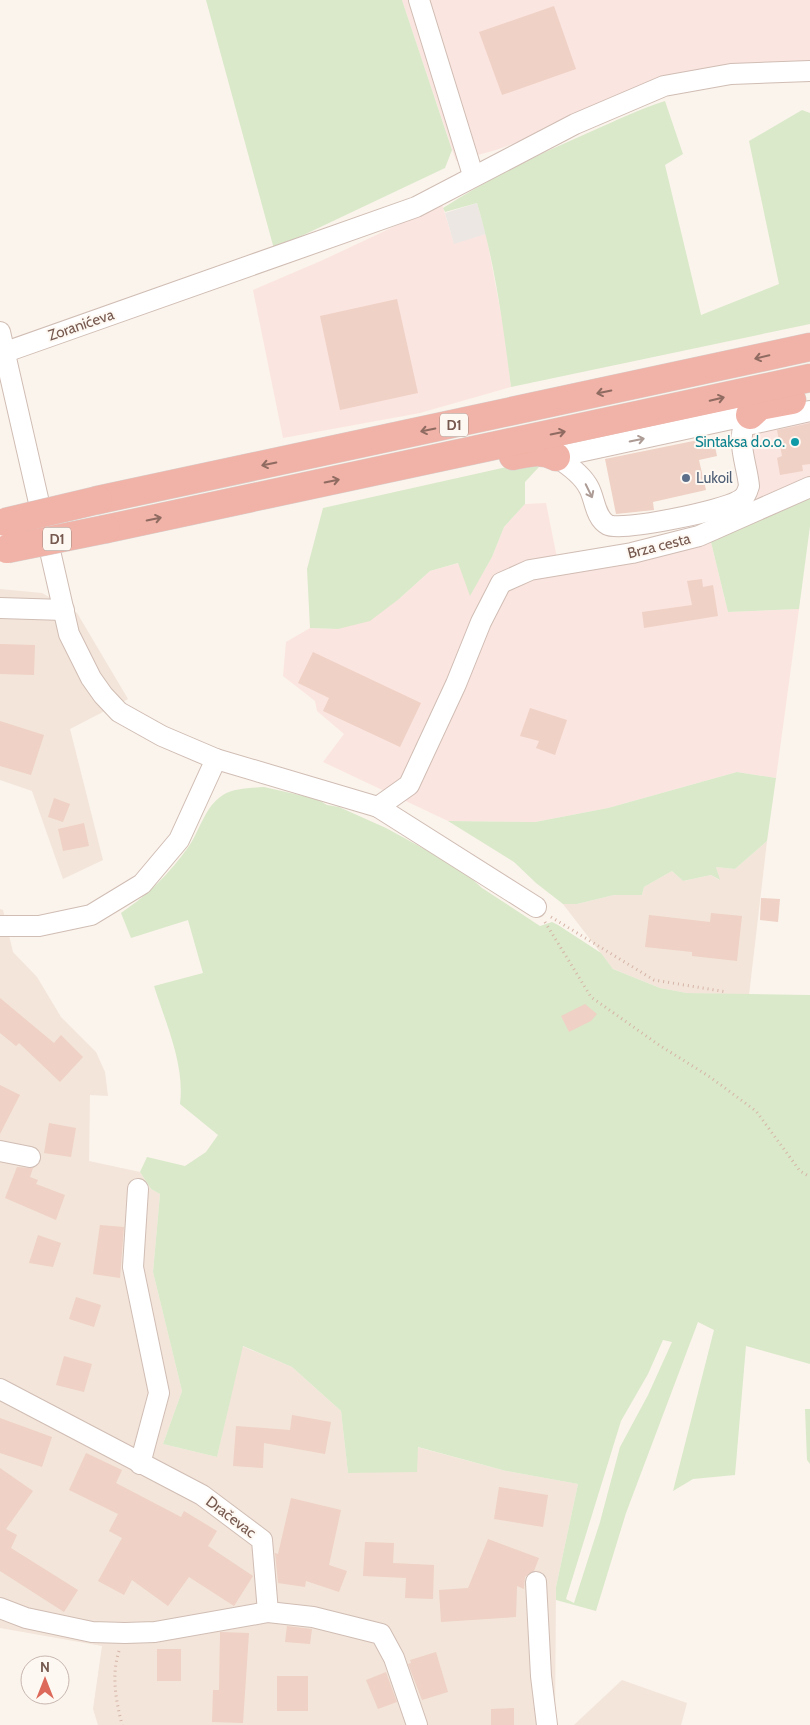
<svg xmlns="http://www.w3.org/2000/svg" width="810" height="1725" viewBox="0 0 810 1725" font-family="Cabin,sans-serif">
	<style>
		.residential { fill: #f3e5da }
		.commercial { fill: #fbe5e0 }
		.industrial { fill: #ede7e4 }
		.green { fill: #dae9ca; fill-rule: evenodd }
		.building { fill: #efd1c5 }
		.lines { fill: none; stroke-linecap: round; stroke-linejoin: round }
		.minor-casing { stroke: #d0bdb4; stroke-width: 22 }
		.highway-casing { stroke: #d9d1ce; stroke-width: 29 }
		.path { stroke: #d5b4a7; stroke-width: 3; stroke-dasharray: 1 4; stroke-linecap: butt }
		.minor { stroke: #fff; stroke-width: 20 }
		.highway { stroke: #f1b2a7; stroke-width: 28 }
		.highway-bridge-casing { stroke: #d9d1ce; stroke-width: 29; stroke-linecap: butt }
		.highway-bridge { stroke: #f1b2a7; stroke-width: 28 }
		.oneway { stroke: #8f6b61 }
		.oneway2 { stroke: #ad9b95 }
		.culture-dot { fill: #0f9aa8; stroke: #fef8f2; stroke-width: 2 }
		.service-dot { fill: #5c6f8a; stroke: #fef8f2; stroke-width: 2 }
		.labels { text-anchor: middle; stroke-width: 4; stroke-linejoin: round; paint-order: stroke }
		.shield { fill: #fef8f2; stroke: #9f8980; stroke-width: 1 }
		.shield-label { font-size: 14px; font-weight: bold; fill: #76594f }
		.street-label { font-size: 15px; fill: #76594f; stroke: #fef8f2 }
		.culture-label { font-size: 15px; fill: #0d838f; stroke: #fef8f2; text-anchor: end }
		.service-label { font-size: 15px; fill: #4e5e75; stroke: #fef8f2; text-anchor: start }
	</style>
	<rect width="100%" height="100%" fill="#fbf4ec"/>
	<g class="residential">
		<polygon points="0,589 42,593 77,613 128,699 70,729 103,860 63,879 32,791 0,780"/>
		<polygon points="767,841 749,995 687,993 660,988 613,969 563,904 577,904 614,895 642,895 644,887 672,871 683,881 711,875 719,880 716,867 735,869"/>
		<polygon points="0,909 3,910 13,952 37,977 61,1017 96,1052 105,1072 108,1096 90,1095 89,1161 140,1172 151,1189 160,1194 153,1272 182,1391 163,1444 217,1457 242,1346 292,1367 341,1411 348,1473 417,1447 506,1471 578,1484 556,1587 555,1725 98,1725 93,1709 102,1646 0,1628"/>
		<polygon points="622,1680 687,1703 681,1725 574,1725"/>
	</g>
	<g class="commercial">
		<polygon points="402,0 810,0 810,72 707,73 496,150 456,161"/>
		<polygon points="442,204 454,243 486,234 504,330 511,387 420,413 283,438 253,290 323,260"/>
		<polygon points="810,400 810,480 755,504 759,491 749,435 769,409"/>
		<polygon points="546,503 557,558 593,556 707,526 728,612 799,609 776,778 737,772 608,808 535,822 448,821 323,762 344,734 317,711 315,701 283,676 286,642 310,628 338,629 399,599 430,571 459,563 470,595 492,557 504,527 525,504"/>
	</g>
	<polygon class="industrial" points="477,203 486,234 454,244 445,213"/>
	<g class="green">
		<polygon points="206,0 402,0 452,150 445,168 274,249"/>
		<path d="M665,101l18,53 -18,11 36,150 78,-31 -30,-143 53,-31 8,3v211l-299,63c-8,-62 -16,-124 -34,-184l-32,9 -2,-4c47,-30 96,-54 147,-76 25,-11 49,-23 75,-31z"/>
		<polygon points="525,463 539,467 525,482 525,504 504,527 492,557 470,596 458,563 430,571 399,599 370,621 338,629 310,628 307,569 323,508"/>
		<polygon points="810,497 810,526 799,609 728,612 710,538"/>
		<polygon points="737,772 776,778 767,841 735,869 716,867 720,880 711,875 683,881 672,871 644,887 642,895 614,895 577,904 563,904 536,883 514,862 448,821 535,822 608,808"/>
		<path d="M264,787l53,12 10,6 12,2 47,21 75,41 21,19 58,38 12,-4 6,3 43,28 12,16 47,19 27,5 123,2v369l-64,-18 -11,129 -42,4 -20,12 41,-161 -16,-8 -72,191 -30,98 -40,-11v-13l22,-103 -72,-13 -88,-24 -1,25 -69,1 -7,-62 -49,-44 -49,-21 -26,111 -54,-13 19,-53 -29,-119 7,-78 -9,-5 -11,-17 7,-15 38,9 21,-14 12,-17 -38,-31c5,-39 -14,-80 -26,-118l49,-13 -15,-53 -57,18 -10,-25c29,-20 47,-38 68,-67 11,-16 16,-40 34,-51 11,-7 28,-7 41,-8zM663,1340l9,2 -24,53 -28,52 -20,75 -26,81 -8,-4 55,-178 27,-47z"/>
		<polygon points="805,1409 810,1409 810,1464 807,1460"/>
	</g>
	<g class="building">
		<polygon points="554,6 576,69 502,95 479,32"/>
		<polygon points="397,299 418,393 340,410 320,316"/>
		<polygon points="810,423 810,464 802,465 803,471 780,475 777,458 782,456 777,430"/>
		<polygon points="713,437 717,456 699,460 706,490 653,502 654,510 616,514 605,459"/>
		<polygon points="702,579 703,587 713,585 718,616 644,628 642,612 692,605 687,581"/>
		<polygon points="0,644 35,645 34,675 0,674"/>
		<polygon points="313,652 421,703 400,747 323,711 329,698 298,683"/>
		<polygon points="530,708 567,720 555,755 536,748 539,741 520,736"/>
		<polygon points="0,721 44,735 31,775 0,766"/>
		<polygon points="54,798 70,804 63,822 48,817"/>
		<polygon points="84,823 89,846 63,851 58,829"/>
		<polygon points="761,898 780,899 778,922 760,920"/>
		<polygon points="711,913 742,916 737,961 692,956 692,952 645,947 649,915 710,922"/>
		<polygon points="0,998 54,1043 61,1035 83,1057 60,1082 19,1043 16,1046 0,1033"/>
		<polygon points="585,1004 597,1014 591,1021 569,1032 561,1016"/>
		<polygon points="0,1085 20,1095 0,1134"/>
		<polygon points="49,1123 76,1128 71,1157 44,1153"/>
		<polygon points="17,1167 33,1168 30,1177 38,1180 36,1184 65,1195 56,1220 5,1198"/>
		<polygon points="100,1225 124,1227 120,1278 93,1274"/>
		<polygon points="38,1235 61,1243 53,1267 29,1263"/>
		<polygon points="76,1297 101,1305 94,1327 69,1319"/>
		<polygon points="64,1356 92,1364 84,1392 56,1385"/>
		<polygon points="292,1415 331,1422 325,1454 264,1443 263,1468 233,1466 236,1426 290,1430"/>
		<polygon points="0,1418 52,1437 42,1467 0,1453"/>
		<polygon points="86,1453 122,1470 116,1483 181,1517 184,1511 217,1531 208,1546 253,1576 234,1606 189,1577 168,1606 132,1580 124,1595 98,1581 122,1538 109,1531 118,1514 69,1490"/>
		<polygon points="0,1468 33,1491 6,1529 17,1535 11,1548 78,1590 64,1612 0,1571"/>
		<polygon points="499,1487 548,1495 543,1527 494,1519"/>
		<polygon points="291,1498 341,1510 329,1565 347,1571 339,1592 306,1581 305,1587 278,1583 275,1553 278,1554"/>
		<polygon points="488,1539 539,1558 534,1571 525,1577 524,1589 517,1586 516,1617 441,1622 439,1590 468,1588"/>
		<polygon points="365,1542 394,1543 393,1563 434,1565 433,1599 405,1598 406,1578 363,1576"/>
		<polygon points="287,1626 312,1629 310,1644 285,1642"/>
		<polygon points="220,1632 249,1633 243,1723 212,1722 213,1690 219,1690"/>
		<rect x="157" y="1649" width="24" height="32"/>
		<polygon points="436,1652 448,1692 422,1700 408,1664 411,1663 410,1660"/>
		<polygon points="386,1672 397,1702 378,1709 366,1680"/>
		<rect x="277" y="1676" width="31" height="35"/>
		<polygon points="514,1708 514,1725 491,1725 491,1709"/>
	</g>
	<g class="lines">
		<defs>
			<g id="minor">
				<polyline points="419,0 473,175"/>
				<polyline points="0,332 69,634 91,678 103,695 119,712 162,736 216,759 378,807 409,785 456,684 481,622 501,583 530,570 632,553 699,536 810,487"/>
				<polyline points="0,354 416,207 575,124 664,86 731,74 810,71"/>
				<polyline points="743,426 810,411"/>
				<path d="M556,457c11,7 27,19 33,31 6,11 6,30 19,37 13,7 116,-15 130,-24 7,-3 9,-8 11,-15 -2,-23 -16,-51 1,-71"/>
				<polyline points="556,457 750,415"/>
				<polyline points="0,608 64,610"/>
				<polyline points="378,807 536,907"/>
				<polyline points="0,926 39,926 91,915 142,884 179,840 216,759"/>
				<polyline points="0,1151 30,1157"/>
				<polyline points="138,1189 133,1267 159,1393 140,1464"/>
				<polyline points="0,1389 202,1495 262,1540 268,1612 313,1617 381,1634 394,1658 417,1725"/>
				<polyline points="536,1582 541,1676 547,1725"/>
				<polyline points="0,1608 26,1618 92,1632 125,1633 155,1632 268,1612"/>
			</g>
			<g id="highway">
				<polyline points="750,415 760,406 792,400"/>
				<path d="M513,456c15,-3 29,-7 43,1"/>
				<polyline points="98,500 810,347"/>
				<polyline points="106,529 810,378"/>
			</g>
		</defs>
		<use href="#minor" class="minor-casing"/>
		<use href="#highway" class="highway-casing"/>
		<g class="path">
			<polyline points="551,917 654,980 727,992"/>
			<polyline points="545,922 591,997 659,1045 710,1077 756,1111 800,1171 810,1177"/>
			<path d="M119,1651c-8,25 -3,49 3,74"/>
		</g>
		<use href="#minor" class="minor"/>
		<use href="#highway" class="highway"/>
		<defs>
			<g id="highway-bridge">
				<polyline points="5,522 98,500"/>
				<polyline points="7,549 106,529"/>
			</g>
		</defs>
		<use href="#highway-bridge" class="highway-bridge-casing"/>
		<use href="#highway-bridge" class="highway-bridge"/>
	</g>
	<defs><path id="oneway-shaft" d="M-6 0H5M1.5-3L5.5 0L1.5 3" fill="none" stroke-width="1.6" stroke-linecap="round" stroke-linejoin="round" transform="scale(1.25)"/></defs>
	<g class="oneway">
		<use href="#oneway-shaft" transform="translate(762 357) rotate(167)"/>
		<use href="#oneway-shaft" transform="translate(604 392) rotate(168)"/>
		<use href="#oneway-shaft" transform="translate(717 399) rotate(-13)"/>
		<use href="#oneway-shaft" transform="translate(428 430) rotate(168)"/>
		<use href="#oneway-shaft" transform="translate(558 433) rotate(-12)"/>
		<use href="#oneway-shaft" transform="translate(269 464) rotate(168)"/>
		<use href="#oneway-shaft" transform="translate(332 481) rotate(-12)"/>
		<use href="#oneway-shaft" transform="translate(154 519) rotate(-12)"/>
	</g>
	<g class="oneway2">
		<use href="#oneway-shaft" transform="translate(637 440) rotate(-12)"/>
		<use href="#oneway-shaft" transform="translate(589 491) rotate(64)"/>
	</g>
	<circle class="culture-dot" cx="795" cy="442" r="5"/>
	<circle class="service-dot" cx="686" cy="478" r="5"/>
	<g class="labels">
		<g class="shield">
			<rect x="440" y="413.5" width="28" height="23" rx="4"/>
			<rect x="43" y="527.5" width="28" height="23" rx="4"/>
		</g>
		<g class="shield-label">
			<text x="454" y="430">D1</text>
			<text x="57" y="544">D1</text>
		</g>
		<g class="street-label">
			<text transform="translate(81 325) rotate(-19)" y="5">Zoranićeva</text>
			<text transform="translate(659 546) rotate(-14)" y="5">Brza cesta</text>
			<text transform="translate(231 1517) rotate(37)" y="5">Dračevac</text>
		</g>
		<g class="culture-label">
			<text x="785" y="447">Sintaksa d.o.o.</text>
		</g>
		<g class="service-label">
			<text x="696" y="483">Lukoil</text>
		</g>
	</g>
	<g transform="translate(45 1680)"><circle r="24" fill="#fef8f2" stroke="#c8b8b1"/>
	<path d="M0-4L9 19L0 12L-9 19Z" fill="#dc695a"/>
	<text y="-8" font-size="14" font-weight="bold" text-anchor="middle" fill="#76594f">N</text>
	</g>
</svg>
